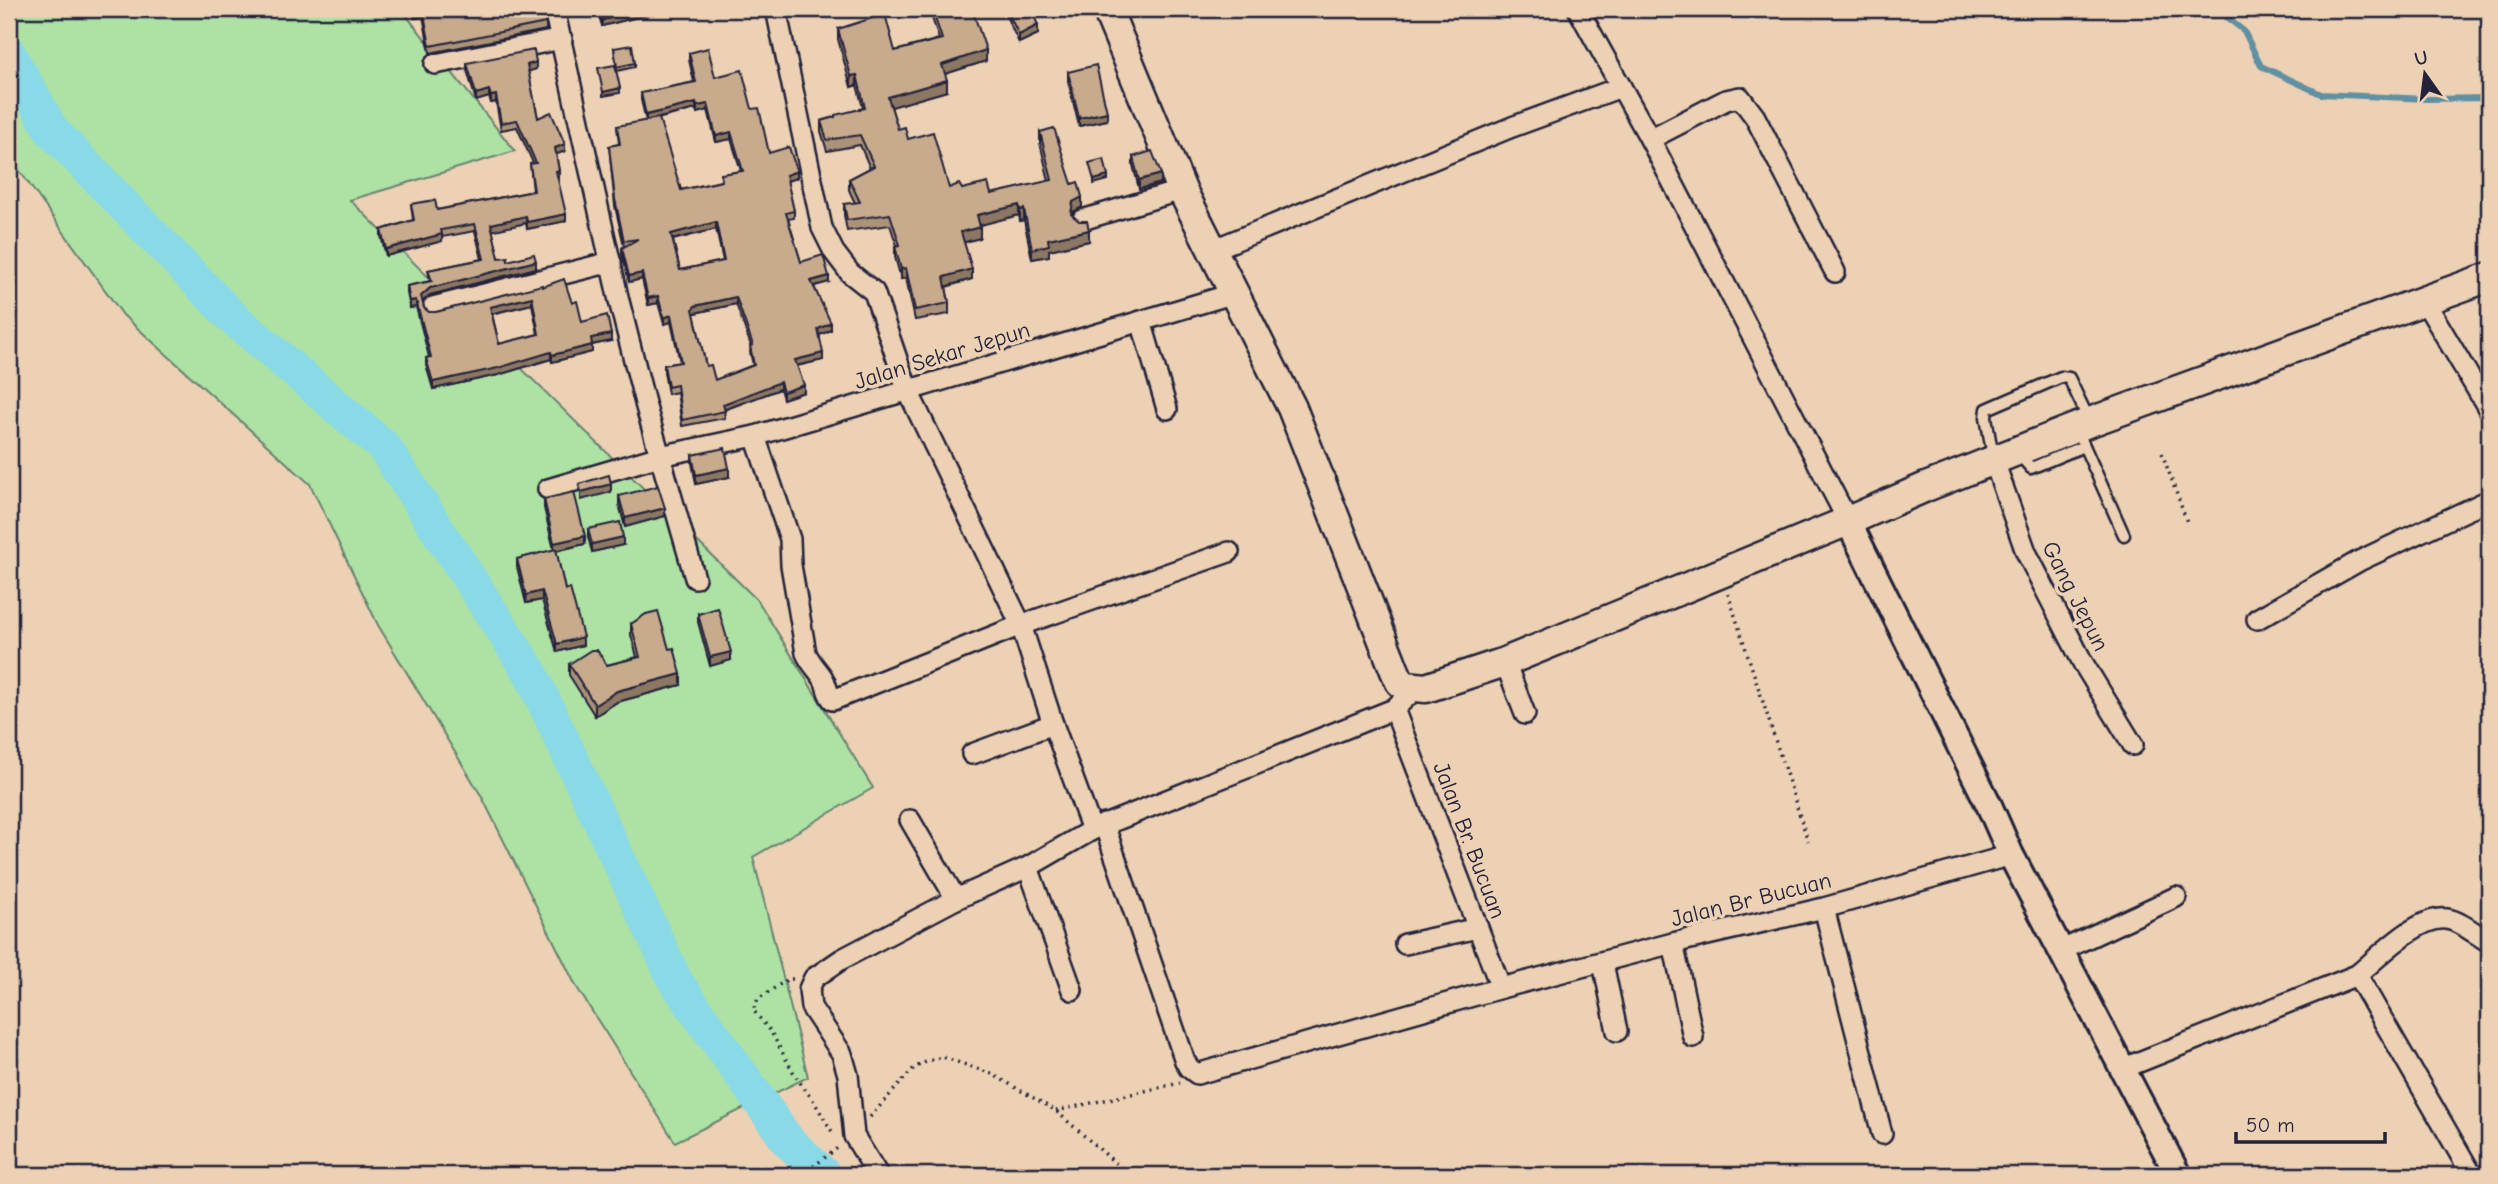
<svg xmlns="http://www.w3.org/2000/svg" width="2498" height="1184" viewBox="0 0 2498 1184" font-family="'Comic Neue',sans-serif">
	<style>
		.green { fill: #ade2a4; stroke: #688270; stroke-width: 2 }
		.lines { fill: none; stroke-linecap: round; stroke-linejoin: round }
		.stream { stroke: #6090a2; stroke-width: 6 }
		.river { stroke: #8ad9e6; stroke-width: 35 }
		.service-casing { stroke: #22223b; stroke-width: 15 }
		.minor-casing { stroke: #22223b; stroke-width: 24 }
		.tertiary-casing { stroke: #22223b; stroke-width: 30 }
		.secondary-casing { stroke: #22223b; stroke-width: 33 }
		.path { stroke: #22223b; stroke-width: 3.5; stroke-dasharray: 2 5; stroke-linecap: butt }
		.service { stroke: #edd1b4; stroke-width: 10 }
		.minor { stroke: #edd1b4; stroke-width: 19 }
		.tertiary { stroke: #edd1b4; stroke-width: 24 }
		.secondary { stroke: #edd1b4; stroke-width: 28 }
		.wall { fill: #ac9279; stroke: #22223b; stroke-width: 2; fill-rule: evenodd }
		.shaded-wall { fill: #8c7763; stroke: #22223b; stroke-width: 2 }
		.building { fill: #c8aa8d; stroke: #22223b; stroke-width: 2; fill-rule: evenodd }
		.labels { text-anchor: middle; stroke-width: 7; stroke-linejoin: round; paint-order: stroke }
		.street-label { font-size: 23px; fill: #22223b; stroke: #edd1b4 }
	</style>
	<rect width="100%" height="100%" fill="#edd1b4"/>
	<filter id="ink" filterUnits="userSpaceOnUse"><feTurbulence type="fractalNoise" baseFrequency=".0143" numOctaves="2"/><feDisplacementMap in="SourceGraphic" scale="14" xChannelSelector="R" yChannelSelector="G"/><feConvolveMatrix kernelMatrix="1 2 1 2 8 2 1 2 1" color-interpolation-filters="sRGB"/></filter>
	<g filter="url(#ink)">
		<polygon class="green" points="9,9 401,9 515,151 350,200 758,601 873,788 753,857 808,1077 675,1142 576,986 482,797 378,625 310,484 123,315 9,156"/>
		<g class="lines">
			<polyline class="stream" points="2216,9 2244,31 2261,66 2321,94 2427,99 2489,98"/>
			<polyline class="river" points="9,54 52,131 232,317 384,447 531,674 676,982 788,1141 824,1175"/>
			<defs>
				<g id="service">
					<polyline points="2077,430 2124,535"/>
					<polyline points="2019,454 2031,468 2084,446"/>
					<polyline points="1993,457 1986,417 1987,409 2061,377 2069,378 2089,420"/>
				</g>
				<g id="minor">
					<polyline points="554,9 619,301 646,407 695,578"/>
					<polyline points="776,9 822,228 834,252 850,273 874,292 908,391 1021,625 1053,724 1092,830"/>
					<polyline points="1578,9 1650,139 1848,521"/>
					<polyline points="435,64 562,39"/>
					<polyline points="1650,139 1726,100 1740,97 1755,117 1835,272"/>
					<polyline points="1082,220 1182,190"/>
					<polyline points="1212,250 1512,127 1621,87"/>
					<polyline points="2424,300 2489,410"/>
					<polyline points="433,307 611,262"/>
					<polyline points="1141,321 1167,409"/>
					<path d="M755,436l35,103 1,26 15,88c5,11 11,16 17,25 5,8 3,15 10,22l188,-75 208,-73"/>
					<polyline points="1994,461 2026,552 2083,663 2133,745"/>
					<polyline points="548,489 660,456 755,436 1235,293"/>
					<polyline points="2257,619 2359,561 2489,500"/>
					<polyline points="1505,662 1525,714"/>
					<polyline points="1394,709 1501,988"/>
					<polyline points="972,754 1053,724"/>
					<polyline points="910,820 956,899"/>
					<polyline points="1104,824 1185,1061 1189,1068 1197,1074 1501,988 1673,943 1824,908 2011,855"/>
					<polyline points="1028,867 1072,990"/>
					<polyline points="1824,908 1882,1134"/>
					<polyline points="1673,943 1693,1037"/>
					<polyline points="1405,944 1478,928"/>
					<polyline points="2062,950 2176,897"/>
					<polyline points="1603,963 1617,1031"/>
					<path d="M2357,975c21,-17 61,-60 90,-56 13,2 30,16 42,23"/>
					<polyline points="2124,1068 2357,975 2472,1175"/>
					<polyline points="878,1175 854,1136 848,1075 842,1054 811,1007 809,989 814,978 842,959 956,899 1028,867 1092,830 1394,709 1415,689"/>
				</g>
				<polyline id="tertiary" points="1848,521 1989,805 2011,855 2178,1175"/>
				<polyline id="secondary" points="1107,9 1182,190 1292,408 1395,671 1400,682 1406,686 1426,688 1505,662 1848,521 1926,487 2090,422 2489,277"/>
			</defs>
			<use href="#service" class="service-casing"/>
			<use href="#minor" class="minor-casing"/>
			<use href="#tertiary" class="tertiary-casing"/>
			<use href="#secondary" class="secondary-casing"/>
			<g class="path">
				<polyline points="2162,453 2188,525"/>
				<polyline points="1728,594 1808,841"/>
				<polyline points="793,979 788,979 758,999 753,1010 771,1032 796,1077 813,1100 834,1135"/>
				<polyline points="1056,1111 1180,1083"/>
				<polyline points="870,1117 914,1068 928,1061 943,1057 992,1074 1056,1111 1129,1175"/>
				<polyline points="669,1175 679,1171 743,1175"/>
				<polyline points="802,1175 840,1146"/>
			</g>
			<use href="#service" class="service"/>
			<use href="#minor" class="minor"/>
			<use href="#tertiary" class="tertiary"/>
			<use href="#secondary" class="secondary"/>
		</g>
		<g class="wall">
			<polygon points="412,9 521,9 522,12 546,23 546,30 430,53 423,16 415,18"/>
			<polygon points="597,9 654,9 654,13 602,26"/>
			<polygon points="929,9 972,9 986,61 945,74 947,91 891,107 898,129 908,139 949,188 991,194 1049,181 1040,143 1040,132 1072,184 1082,207 1073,212 1072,215 1089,241 1049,250 1049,256 1032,259 1024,220 1020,221 1019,215 979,225 980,238 964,242 972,279 946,287 949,303 949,314 915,320 906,278 901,279 895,257 895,246 897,246 890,225 847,231 844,215 844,204 855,203 849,190 849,179 870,168 860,145 827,151 821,131 821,121 863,108 857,85 851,87 838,39 838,29 895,51 939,39"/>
			<polygon points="1005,9 1031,9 1038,34 1019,43 1005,14"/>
			<polygon points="614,48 635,63 635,67 617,71"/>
			<path d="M689,53l63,56 17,44 28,25 -10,3 7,30v7l-6,1 13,43 28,20 -15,4 17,44 -12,5 4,25 -26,6 7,26 -21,7 -3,-10 -56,21 1,8 -43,8 -5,-34 -9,2 -4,-22v-7l16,-3 -9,-40 -7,2 -6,-21 -10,2 -6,-26 -13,3 -7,-28v-6l2,-2 -9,-40 -6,-60 10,-2 -2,-18 29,-5 -5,-21v-7l53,-11 -5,-22zM696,109l1,4 11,-3 8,32 15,-3 10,32 -20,3v7l-40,9 -24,-71zM716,229l7,32 -43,9 -7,-30zM736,304l15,42 -1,6 3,13 -38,15 -9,-14 -12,-52 1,-1z"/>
			<path d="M467,63l69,6 -8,2 10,47 27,33 -9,3 3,17v7h-2l9,43 -39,8 -1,-6 -34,7 7,28 37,10 -106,27 -7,7 1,6 5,4h7l106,-25 30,16 10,19 29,19 -19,4v7l-40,10 -1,-3 -53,16 -65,14 -7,-24v-7l3,-1 -13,-50 -6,1 -3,-15v-7l23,-5 -2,-11 54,-11 -7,-28 -33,6v4l-56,15 -5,-20v-6l32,-10 -2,-16 26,6 96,-19 -3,-27 3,-1 -16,-36 -16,3 -5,-28 -5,1 -2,-6 -13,4 -9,-31zM532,304l6,30 -39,10 -7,-30z"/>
			<polygon points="1068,72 1107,120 1079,126 1068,81"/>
			<polygon points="1133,157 1161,183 1139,189 1133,165"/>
			<polygon points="692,455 729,477 696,484 692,463"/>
			<polygon points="619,496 665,516 625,527 619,504"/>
			<polygon points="544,499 585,544 556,551 565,590 583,645 557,652 542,600 526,603 517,567 517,559 554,550 544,508"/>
			<polygon points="588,529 623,545 592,552 588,537"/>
			<polygon points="698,614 731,660 710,666 698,622"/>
			<polygon points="631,624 681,685 617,702 595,716 569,675 569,664 607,665 637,657 631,635"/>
		</g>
		<g class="shaded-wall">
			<polygon points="423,9 423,16 415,18 415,11"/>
			<polygon points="647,9 654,9 654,13 602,26 602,20"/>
			<polygon points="1038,25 1038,34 1019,43 1019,35"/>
			<polygon points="986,50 986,61 942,75 942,65"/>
			<polygon points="536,62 536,69 527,72 527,65"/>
			<polygon points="857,75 857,85 851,87 851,76"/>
			<polygon points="947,80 947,91 888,108 888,97"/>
			<polygon points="620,88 620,93 603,96 603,92"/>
			<polygon points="489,90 489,97 476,101 476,94"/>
			<polygon points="496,95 496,102 491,103 491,96"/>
			<polygon points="696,103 696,109 646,121 646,115"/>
			<polygon points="708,104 708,110 697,113 697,106"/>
			<polygon points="1107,112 1107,120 1079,126 1079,118"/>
			<polygon points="731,132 731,139 716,142 716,136"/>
			<polygon points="565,144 565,151 555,155 555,148"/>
			<polygon points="797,171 797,178 786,181 786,175"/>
			<polygon points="1161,174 1161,183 1139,189 1139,180"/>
			<polygon points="1108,176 1108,180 1094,184 1094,180"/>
			<polygon points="1082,197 1082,207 1073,212 1071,224 1071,214 1073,202"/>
			<polygon points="1019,205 1019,215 977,226 977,215"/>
			<polygon points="1024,209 1024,220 1020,221 1020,210"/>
			<polygon points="566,214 566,221 527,229 527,222"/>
			<polygon points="526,216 526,223 491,231 491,224"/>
			<polygon points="716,222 716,229 671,240 671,234"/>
			<polygon points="980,227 980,238 961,243 961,232"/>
			<polygon points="1089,230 1089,241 1049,250 1049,256 1032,259 1032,249 1048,239"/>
			<polygon points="442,234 442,241 386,256 386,249"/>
			<polygon points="536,261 536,268 430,295 421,303 421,296 430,288"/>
			<polygon points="906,268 906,278 901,279 901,269"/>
			<polygon points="972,269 972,279 944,287 944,277"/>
			<polygon points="642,273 642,279 629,282 629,276"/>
			<polygon points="829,276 829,282 811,287 811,281"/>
			<polygon points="658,296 658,303 648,305 648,298"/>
			<polygon points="532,297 532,304 490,314 490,307"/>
			<polygon points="736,297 736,304 695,313 693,315 693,309 695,306"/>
			<polygon points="416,300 416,307 410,308 410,301"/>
			<polygon points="671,315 671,322 664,324 664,318"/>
			<polygon points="831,323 831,330 818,336 818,329"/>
			<polygon points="611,334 611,341 591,345 591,338"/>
			<polygon points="592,345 592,352 552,362 552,355"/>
			<polygon points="551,352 551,359 498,375 433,389 433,382"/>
			<polygon points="823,353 823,360 795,366 795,360"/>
			<polygon points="780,382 780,389 723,410 723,404"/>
			<polygon points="804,385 804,392 783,399 783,392"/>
			<polygon points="729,468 729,477 696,484 696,475"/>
			<polygon points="611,484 611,492 581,500 581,492"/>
			<polygon points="665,508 665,516 625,527 625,518"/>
			<polygon points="585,536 585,544 554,551 554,543"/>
			<polygon points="623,537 623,545 592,552 592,544"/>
			<polygon points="542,591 542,600 526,603 526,595"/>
			<polygon points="583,637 583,645 557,652 557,644"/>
			<polygon points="731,652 731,660 710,666 710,657"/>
			<polygon points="681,674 681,685 617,702 595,716 595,705 617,691"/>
		</g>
		<g class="building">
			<polygon points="414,9 521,9 522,12 530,9 543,9 546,23 430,46 423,9 415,11"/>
			<polygon points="598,9 647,9 602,20"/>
			<polygon points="932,9 972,9 986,50 942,65 947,80 888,97 898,129 905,127 908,139 933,132 949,188 959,184 962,189 988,183 991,194 1052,180 1040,132 1054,128 1072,184 1078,182 1082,197 1073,202 1071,214 1079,221 1087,221 1089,230 1048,239 1049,245 1032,249 1024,209 1020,210 1019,205 977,215 980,227 961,232 972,269 944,277 949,303 915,310 906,268 901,269 895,246 900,245 890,214 847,220 844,204 860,202 849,179 874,166 860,135 827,140 821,121 835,117 835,115 865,108 857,75 851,76 838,29 885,14 895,51 942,39"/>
			<polygon points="1006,9 1031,9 1038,25 1019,35"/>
			<polygon points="632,45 635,63 617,67 614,48"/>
			<path d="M708,48l7,29 27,-7 10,39 7,-1 10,45 20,-6 8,24 -11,4 8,36 -8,2 15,49 22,-7 6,21 -18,5 20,42 -13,6 5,24 -28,7 9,25 -21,7 -3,-10 -57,22 2,7 -43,9 -5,-35 -9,2 -4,-22 17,-3 -10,-47 -7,3 -6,-22 -10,2 -6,-25 -13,3 -7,-28 16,-9 -14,2 -9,-42 -6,-53 11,-2 -3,-18 42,-8 22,72 41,-9 -1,-7 22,-3 -12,-39 -15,4 -8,-32 -11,2 -1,-3 -50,12 -5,-22 55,-11 -7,-29zM716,222l8,39 -44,9 -9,-36zM736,297l17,48 -3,1 4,19 -39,15 -4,-15 -5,1 -13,-57 2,-3z"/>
			<path d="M534,50l2,12 -9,3 11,53 13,-6 14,32 -10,4 4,23h-3l10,43 -39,8 -1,-6 -35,8 8,34 9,-1v4l26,-7 2,7 -106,27 -9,8 3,12 5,4h7l106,-27v2l22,-8 8,24 5,-2 5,21 25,-7 4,19 -20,4 1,7 -40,10 -1,-3 -53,16 -65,14 -7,-24 5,-1 -15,-57 -6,1 -3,-15 25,-5 -4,-11 56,-11 -9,-35 -34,6 1,4 -56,15 -5,-19 33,-10 -3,-16 24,-4 2,10 97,-19 -4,-27 6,-1 -19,-43 -16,3 -5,-28 -5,1 -2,-6 -13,4 -9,-31zM532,297l7,37 -40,10 -9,-37z"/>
			<polygon points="615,65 620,88 603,92 598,68"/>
			<polygon points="1096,65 1107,112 1079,118 1068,72"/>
			<polygon points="1152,151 1161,174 1139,180 1133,157"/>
			<polygon points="1104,159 1108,176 1094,180 1089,163"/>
			<polygon points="725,448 729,468 696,475 692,455"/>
			<polygon points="609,475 611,484 581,492 579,484"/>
			<polygon points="658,486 665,508 625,518 619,496"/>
			<polygon points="574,492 585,536 554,543 544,499"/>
			<polygon points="620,522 623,537 592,544 588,529"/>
			<polygon points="556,549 565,590 570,588 583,637 557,644 542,591 526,595 517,559"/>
			<polygon points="718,608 731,652 710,657 698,614"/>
			<polygon points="658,611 669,649 674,648 681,674 617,691 595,705 569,664 591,650 597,650 607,665 640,657 631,624 646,614"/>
		</g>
	</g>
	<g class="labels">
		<g class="street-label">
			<text transform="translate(942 355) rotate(-17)" y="8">Jalan Sekar Jepun</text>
			<text transform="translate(2076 596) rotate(63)" y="8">Gang Jepun</text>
			<text transform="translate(1470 840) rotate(69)" y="8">Jalan Br. Bucuan</text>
			<text transform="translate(1751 899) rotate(-14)" y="8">Jalan Br Bucuan</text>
		</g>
	</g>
	<rect width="2498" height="1184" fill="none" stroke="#edd1b4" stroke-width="35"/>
	<rect x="18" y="18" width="2463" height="1149" fill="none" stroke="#22223b" stroke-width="2.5" filter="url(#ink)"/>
	<g transform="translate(2425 74) rotate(346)" stroke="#edd1b4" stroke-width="5" paint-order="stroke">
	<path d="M0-5L12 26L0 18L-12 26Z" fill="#22223b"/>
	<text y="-10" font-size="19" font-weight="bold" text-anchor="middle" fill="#22223b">U</text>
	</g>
	<path d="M2236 1132v10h149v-10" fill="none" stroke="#22223b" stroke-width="3.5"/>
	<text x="2246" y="1132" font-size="21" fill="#22223b" stroke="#edd1b4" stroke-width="5" paint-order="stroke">50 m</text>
</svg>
